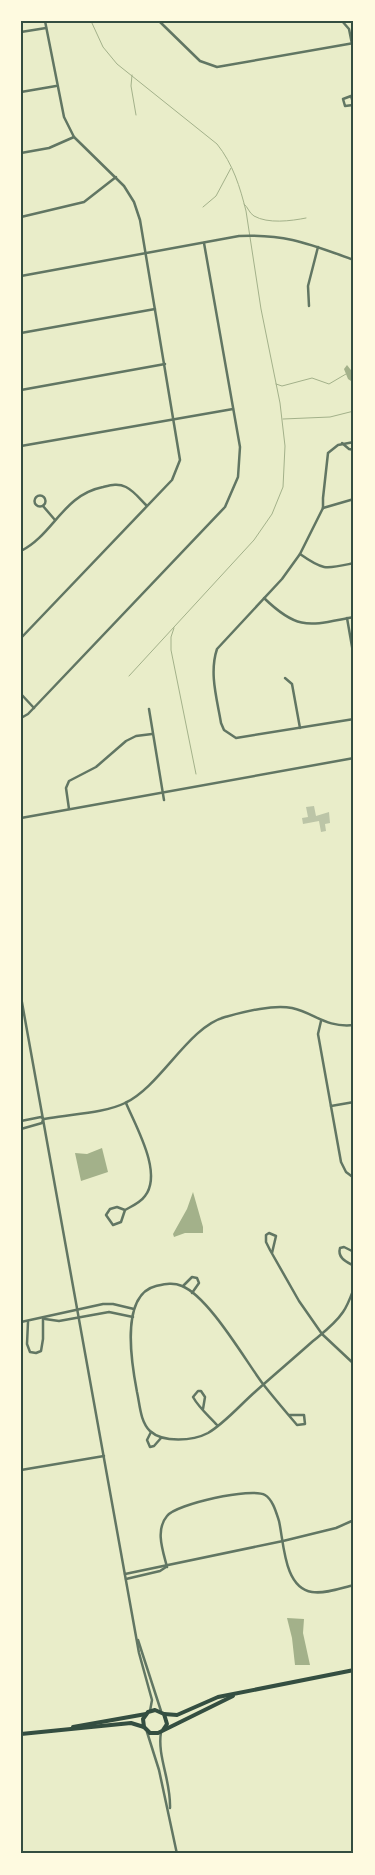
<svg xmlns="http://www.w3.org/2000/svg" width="375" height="1875" viewBox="0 0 375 1875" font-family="'Fira Sans Condensed',sans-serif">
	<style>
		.water { fill: #a3b18a }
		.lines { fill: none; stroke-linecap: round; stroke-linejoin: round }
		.stream { stroke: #a3b18a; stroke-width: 1 }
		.building { fill: #bcc5a7 }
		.minor { stroke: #617663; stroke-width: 2.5 }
		.tertiary { stroke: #617663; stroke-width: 2.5 }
		.primary { stroke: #344e41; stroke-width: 4 }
		.neatline { fill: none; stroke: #344e41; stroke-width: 2 }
	</style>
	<rect width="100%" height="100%" fill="#e9edc9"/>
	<g class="water">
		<polygon points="347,365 354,374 354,383 348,379 344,369"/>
		<polygon points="102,1148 108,1172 81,1181 75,1153 87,1154"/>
		<polygon points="193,1192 203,1227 203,1233 185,1233 174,1237 173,1234 187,1209"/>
		<polygon points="287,1618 304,1619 303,1633 310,1665 295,1665 292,1638"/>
	</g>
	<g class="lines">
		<g class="stream">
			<path d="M91,21l12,26 14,17 100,80c16,20 23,43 29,67l15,98 19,94 5,43 -2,41 -11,27 -18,26 -125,136"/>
			<polyline points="132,75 131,86 136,115"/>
			<path d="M244,204c4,3 5,9 10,12 14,8 37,5 52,2"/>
			<polyline points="203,207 216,196 231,168"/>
			<polyline points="276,384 282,386 312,378 329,384 346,374"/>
			<polyline points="283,419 330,417 354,411"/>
			<polyline points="174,628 171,637 171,650 196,774"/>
		</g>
	</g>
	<polygon class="building" points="314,806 316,816 329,812 330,823 325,824 326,831 321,832 319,821 303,824 302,818 308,817 306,807"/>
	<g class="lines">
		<g class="minor">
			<polyline points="159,21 200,61 217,67 354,43"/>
			<polyline points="342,21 349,29 352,44"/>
			<polyline points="21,32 46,28"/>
			<polyline points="21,92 56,86"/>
			<polyline points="353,105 345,106 343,99 351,96 354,106"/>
			<polyline points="354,122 354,139"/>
			<polyline points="21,153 49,148 74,137"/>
			<polyline points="21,217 84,202 116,177"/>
			<path d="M21,276l218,-40c49,-2 70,8 115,24"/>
			<polyline points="309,306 308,286 318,247"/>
			<polyline points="21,333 155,309"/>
			<polyline points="21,390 165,364"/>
			<polyline points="342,443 349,449 354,450"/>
			<polyline points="21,446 233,409"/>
			<circle cx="40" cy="501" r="5.5"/>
			<polyline points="43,506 55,520"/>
			<path d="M323,508l-23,46 -18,25 -65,70c-8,24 0,50 4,74l3,7 12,8 118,-19"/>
			<polyline points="323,508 323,498 328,453 338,445 354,442"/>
			<polyline points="323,508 354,499"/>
			<path d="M21,551c33,-17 42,-56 82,-64 8,-2 15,-4 23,0 8,4 14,12 20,18"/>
			<path d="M300,554c24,17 26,15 54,9"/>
			<path d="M264,598c35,34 46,27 90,19"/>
			<polyline points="347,618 354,658"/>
			<polyline points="21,638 172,480 180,460 140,220 134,202 124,186 74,137 64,117 45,21"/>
			<polyline points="285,678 292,684 300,728"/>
			<polyline points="21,694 34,708"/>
			<polyline points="149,709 164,800"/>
			<polyline points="21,718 28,714 225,507 238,477 240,447 204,243"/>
			<polyline points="69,809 66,788 69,781 96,767 126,741 136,736 152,734"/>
			<polyline points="321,1021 318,1034 341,1162 346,1172 354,1178"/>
			<polyline points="331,1106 354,1102"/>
			<path d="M21,1121l20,-4 3,2 6,-1c22,-4 55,-5 75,-15 36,-17 63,-76 100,-86 19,-5 48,-13 67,-9 23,5 33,20 62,17"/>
			<polyline points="21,1129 42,1123 43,1120"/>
			<path d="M125,1210l-4,12 -8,3 -7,-10 4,-6 7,-2 8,3c7,-4 15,-7 20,-14 18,-23 -9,-69 -19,-93"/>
			<path d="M354,1252l-10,-5 -4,1c-3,10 7,14 14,18"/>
			<polyline points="272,1253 276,1236 269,1233 266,1235 266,1242 270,1250 299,1301 322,1334 354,1364"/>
			<polyline points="183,1286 192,1277 197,1278 199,1283 192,1293"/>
			<polyline points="45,1319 59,1321 109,1312 133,1317"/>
			<polyline points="21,1322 103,1304 113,1304 134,1309"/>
			<polyline points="28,1322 27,1344 30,1352 36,1353 41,1351 43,1339 43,1319"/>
			<path d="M203,1409l2,-12 -4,-6h-3l-5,6c6,11 16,19 24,28"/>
			<path d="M289,1415h15l1,9 -8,1c-11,-13 -23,-27 -34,-41 -18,-24 -54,-87 -81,-98 -9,-4 -17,-2 -26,0 -37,9 -24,80 -19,106 3,13 3,29 13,39 13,12 43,10 58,2 17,-10 33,-29 48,-42 19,-17 38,-33 57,-50 11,-9 22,-17 30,-29 5,-7 8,-16 11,-24"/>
			<polyline points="151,1432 147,1440 150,1447 154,1446 161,1438"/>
			<polyline points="21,1470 104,1456"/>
			<polyline points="354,1471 354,1477"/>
			<path d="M167,1567c-4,-16 -12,-37 0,-51 9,-12 85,-29 98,-21 8,5 11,17 14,26 5,22 5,67 33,71 14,2 29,-4 42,-7"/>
			<polyline points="125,1574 283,1541 336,1528 354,1520"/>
			<polyline points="126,1579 160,1571 166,1567"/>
		</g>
		<g class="tertiary">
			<polyline points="21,818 354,758"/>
			<polyline points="21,997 139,1653 152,1700 150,1711"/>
			<polyline points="138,1640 161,1711"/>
			<polyline points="147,1732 159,1770 177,1854"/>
			<path d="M161,1732c-4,25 10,48 9,76"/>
		</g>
		<g class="primary">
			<polyline points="164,1714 177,1715 218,1697 354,1670"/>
			<polyline points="73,1727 146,1714"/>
			<polyline points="163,1730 167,1724 164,1714 155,1710 148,1712 143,1719 144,1727 150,1733 158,1733 233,1696"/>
			<polyline points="21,1734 131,1723 144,1727"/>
		</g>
	</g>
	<rect width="375" height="1875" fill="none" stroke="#fefae0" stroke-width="45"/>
	<rect x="22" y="22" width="330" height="1830" class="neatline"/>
</svg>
